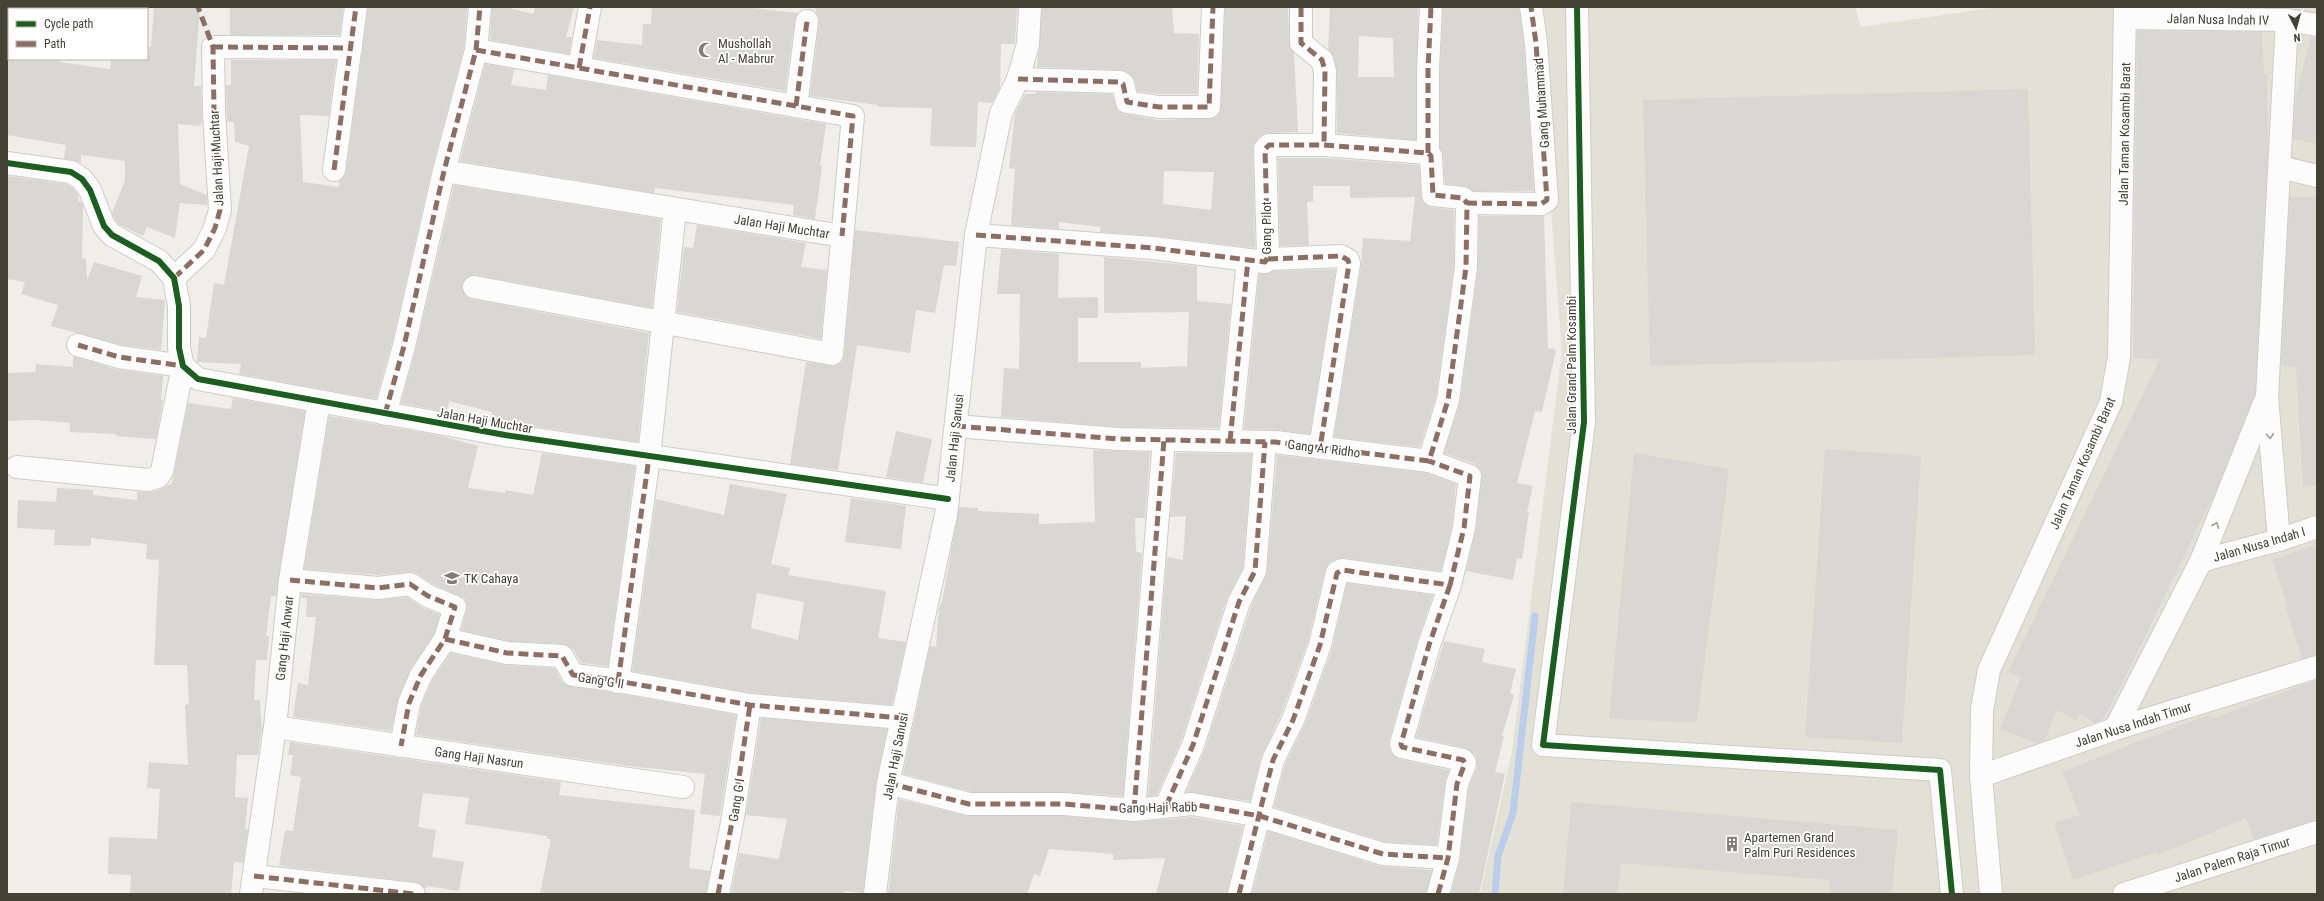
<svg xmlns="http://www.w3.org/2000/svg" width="2324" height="901" viewBox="0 0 2324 901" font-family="'Roboto Condensed',sans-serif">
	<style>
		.residential { fill: #e3e1d5 }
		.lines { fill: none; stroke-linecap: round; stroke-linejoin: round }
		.stream { stroke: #baceeb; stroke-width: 7 }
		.building { fill: #d8d7d1; fill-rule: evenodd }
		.minor-casing { stroke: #cdccc6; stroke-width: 24 }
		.minor { stroke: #fdfcfc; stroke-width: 22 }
		.quiet { stroke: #8d6e63; stroke-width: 5; stroke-dasharray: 10 5; stroke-linecap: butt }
		.cycleway-casing { stroke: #fff; stroke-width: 8 }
		.cycleway { stroke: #1b5e20; stroke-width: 6 }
		.oneway { stroke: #a09e98 }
		.labels { text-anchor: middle; stroke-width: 3.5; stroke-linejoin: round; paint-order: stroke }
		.street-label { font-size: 13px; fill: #444135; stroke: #fff }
		.poi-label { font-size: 13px; fill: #444135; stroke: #fff; text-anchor: start }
	</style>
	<rect width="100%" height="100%" fill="#efeee8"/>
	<polygon class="residential" points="1535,7 1855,7 1861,27 1999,7 2317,7 2317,894 1480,894 1512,752 1562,351"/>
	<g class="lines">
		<polyline class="stream" points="1495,894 1498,856 1513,813 1535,616"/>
	</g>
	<g class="building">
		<polygon points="154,7 200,8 194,86 201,86 202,122 200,126 178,124 180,184 207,195 207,205 180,203 175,238 147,227 143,236 120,225 115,219 112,213 125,180 125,161 81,155 81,163 64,158 66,145 7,135 7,59 61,59 60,62 110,69 111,59 148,59 149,47 151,47"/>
		<polygon points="230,7 343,7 340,35 230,35"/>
		<polygon points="368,7 467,7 464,48 432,168 392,343 376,399 239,374 241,364 197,362 199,337 206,338 214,283 224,285 249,146 235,142 234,122 227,122 226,85 231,85 231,60 336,60 329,116 300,115 303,182 339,187 339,181 346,172"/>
		<polygon points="492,7 505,7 533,14 535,7 574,7 566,37 572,37 569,54 490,40"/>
		<polygon points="652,7 743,7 798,13 795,19 785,91 594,58 597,40 642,45 643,24 651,24"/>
		<polygon points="815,7 1017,7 1015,44 1001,44 1000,87 992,103 978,102 976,147 930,146 932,108 878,107 878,105 810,96 819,23"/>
		<polygon points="1042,7 1172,7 1174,33 1199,34 1197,94 1160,94 1137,91 1135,81 1130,74 1121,70 1037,67"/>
		<path d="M1225,7h63l1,36 5,11 4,78 -30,1 -8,3 -7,9 2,103 -100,-12 -55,-4 1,-5 -42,-5v7l-48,-4 4,-56 -6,-1 6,-55 10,-19h11v-2l76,2 6,17 7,3 34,6 56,-2 4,-4 2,-6zM1164,171l50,1 -3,38 -48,-6z"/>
		<path d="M1330,7h88l-2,133 -79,-7v-62l-3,-14 -6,-8zM1359,36l34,2 1,39h-36z"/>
		<polygon points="1443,7 1519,7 1524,44 1534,191 1473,191 1465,186 1445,184 1443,155 1440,148 1440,69"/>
		<polygon points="2137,31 2262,32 2264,74 2267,74 2268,149 2255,395 2217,488 2121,686 2102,720 2095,723 2079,714 2076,721 2057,710 2045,740 2037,743 2000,729 2021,678 2008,672 2160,359 2133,358"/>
		<polygon points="2311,37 2317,38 2317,144 2293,139 2296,95"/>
		<polygon points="485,64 514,69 511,85 546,90 548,75 826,124 820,166 822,166 815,219 793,215 794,205 655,188 654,193 460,161"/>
		<polygon points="2028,89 2035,355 1650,366 1643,100"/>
		<polygon points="1278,158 1324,158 1419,165 1422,202 1431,207 1454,210 1454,266 1436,397 1420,447 1334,437 1361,266 1363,238 1410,241 1415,197 1350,198 1350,186 1313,186 1313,202 1307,202 1309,245 1280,246"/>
		<polygon points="7,176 67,184 73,188 78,195 78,202 81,201 83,206 82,258 86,259 87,280 94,262 142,276 136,297 165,300 161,350 122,345 51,326 58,305 21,294 25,282 7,279"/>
		<polygon points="454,185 661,219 652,308 476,275 465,279 462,285 466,296 472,299 649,333 638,442 491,420 492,412 449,401 447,412 401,403 416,349"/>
		<polygon points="2290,197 2317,197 2317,485 2303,486 2296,368 2281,365"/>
		<polygon points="1479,216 1544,216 1548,348 1556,350 1542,412 1535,411 1517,483 1533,486 1527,512 1529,512 1522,559 1517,558 1513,580 1466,571 1476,529 1482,472 1475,464 1444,453 1460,402 1478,269"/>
		<polygon points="697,225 806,243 801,267 827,270 821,339 677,312 684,247 693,248"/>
		<polygon points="855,230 959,242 956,266 944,265 935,313 916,310 910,353 857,345 838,470 790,464 806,362 836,366 842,362 844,356"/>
		<polygon points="1001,249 1059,254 1058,298 1098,297 1098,318 1078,318 1078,362 1141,362 1141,368 1187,366 1189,312 1104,313 1104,257 1197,266 1197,301 1231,304 1219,428 1119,427 1001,417 1004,368 1019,369 1020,294 997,294"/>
		<polygon points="1336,269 1310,434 1277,430 1244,429 1259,274 1273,271"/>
		<polygon points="73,356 115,369 163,376 161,400 163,400 156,439 116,436 116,434 70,432 70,423 35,420 7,421 7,373 35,372 36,364 73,367"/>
		<polygon points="233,398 305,411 276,596 271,596 266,636 269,636 267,660 256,660 254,700 260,700 262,729 258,755 237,755 235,797 248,798 245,829 248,829 243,863 234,862 231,894 130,894 131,875 108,874 109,837 157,839 160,789 147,788 149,762 188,765 185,705 189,704 187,665 154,665 159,560 146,559 147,544 91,538 91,546 54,545 55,530 17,528 18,500 56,502 57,488 93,490 93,495 137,500 137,492 151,492 162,489 172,483 188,403 231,409"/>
		<polygon points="329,416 442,436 478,446 468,488 505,493 505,490 533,495 542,453 635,466 608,666 581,663 573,649 563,644 509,641 461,630 467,610 465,599 434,585 416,573 408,572 378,575 304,569"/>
		<polygon points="896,431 932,439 923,483 886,477"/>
		<polygon points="1825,449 1921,456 1902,743 1805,737"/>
		<polygon points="1093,450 1150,452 1145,518 1135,518 1136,552 1142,553 1123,796 1064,792 971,792 903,774 930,646 936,647 939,608 942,602 959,507 978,508 978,511 1039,514 1039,524 1095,522"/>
		<polygon points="1176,453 1252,454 1243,568 1227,598 1181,741 1157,795 1148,796 1167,557 1183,560 1186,516 1170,517"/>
		<polygon points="1634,453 1729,469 1697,722 1609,719"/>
		<polygon points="1277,455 1426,473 1456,484 1452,526 1441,571 1344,558 1330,562 1325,570 1308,641 1281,715 1261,757 1250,801 1186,792 1205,749 1251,607 1267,572"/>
		<path d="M730,484l57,10 -16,70 19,4 -2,7 98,16 -8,47 28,4 -14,63 -140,-12 -120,-22 24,-172 68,16zM757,593l47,9 -6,38 -47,-12z"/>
		<polygon points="851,498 906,506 901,549 845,542"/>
		<polygon points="2317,544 2317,655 2302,659 2286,608 2288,607 2272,560"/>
		<polygon points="1347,583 1433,595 1417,642 1389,741 1390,751 1399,759 1449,770 1445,782 1437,845 1385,842 1274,807 1285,764 1305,724 1332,649"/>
		<polygon points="301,594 377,600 407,597 423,608 440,614 434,634 411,668 398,698 391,731 293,717 298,683 308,685 316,617 306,617 307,598 301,598"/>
		<polygon points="1444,641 1485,649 1482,662 1516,669 1510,693 1514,695 1502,736 1504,736 1495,772 1505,774 1479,894 1451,894 1460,860 1469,787 1477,767 1476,756 1466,748 1416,737"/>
		<polygon points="451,653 504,665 555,668 562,682 572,687 605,691 736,715 720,816 700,814 705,774 629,766 416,735 421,707 432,681"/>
		<polygon points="2317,680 2317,819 2254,839 2246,818 2158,855 2157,852 2073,880 2054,823 2080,815 2062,772 2137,742 2209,715 2211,719"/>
		<polygon points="761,718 887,729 876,782 863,893 845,891 844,894 731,894 739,853 779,859 787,819 746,815"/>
		<polygon points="290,742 561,782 559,795 695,810 689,868 710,871 706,894 540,894 551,839 547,839 547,836 465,824 469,798 423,793 418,827 436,830 432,857 464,862 459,891 427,886 427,888 425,888 415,882 279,866 285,830 293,831 301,777 290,775 293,755 288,755"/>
		<polygon points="899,799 969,816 1063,816 1133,822 1192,817 1243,826 1227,894 1156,894 1165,858 1113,860 1113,854 1049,849 1040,876 1034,874 1027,894 888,894"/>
		<polygon points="1571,802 1898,830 1892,894 1829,894 1830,880 1621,863 1618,894 1563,894"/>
		<polygon points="1268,831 1379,866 1432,870 1426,894 1252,894"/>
	</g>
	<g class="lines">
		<defs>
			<g id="minor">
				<polyline points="1301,7 1301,43 1322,60 1325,71 1324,145"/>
				<polyline points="1577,7 1584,422 1543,745 1940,770 1952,894"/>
				<polyline points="2126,18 2287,20 2317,25"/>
				<polyline points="579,68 590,7"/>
				<polyline points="1018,79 1120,82 1123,84 1127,102 1159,107 1209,107 1213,7"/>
				<polyline points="796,106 807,21"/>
				<polyline points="1428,153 1428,69 1431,7"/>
				<polyline points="7,163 71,172 82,179 90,190 104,226 112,235 159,261 174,278 179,306 179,348 183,366 198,379 505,435 948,499"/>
				<polyline points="2280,167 2317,176"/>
				<polyline points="334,170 356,7"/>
				<polyline points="444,171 842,236"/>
				<polyline points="1467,203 1541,204 1547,200 1536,43 1531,7"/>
				<polyline points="976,235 1153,248 1265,262 1268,257 1265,149 1269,145 1324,145 1428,153 1431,156 1433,195 1463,198 1467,203"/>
				<polyline points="1268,259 1341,256 1348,260 1349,264 1320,448"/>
				<polyline points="174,278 204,250 215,228 220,210 214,112 213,47 351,48"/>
				<polyline points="474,287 832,354 853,116 476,50"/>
				<polyline points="385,414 404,346 444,171 476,50 480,7"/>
				<polyline points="956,426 1118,439 1275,442 1429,461 1448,400 1466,267 1467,203"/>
				<polyline points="1230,441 1248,260"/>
				<polyline points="17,467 148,480 158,477 162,471 183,366 119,357 78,345"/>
				<polyline points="2279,540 2267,397 2287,20"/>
				<polyline points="2201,561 2279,540 2317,527"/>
				<polyline points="290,580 378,588 410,584 428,596 455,607 445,639 421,675 409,703 401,746"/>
				<polyline points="445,639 507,653 562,656 573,675 607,679 750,705 902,718"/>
				<polyline points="618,682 649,457 675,209"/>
				<polyline points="275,727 683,787"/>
				<polyline points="2115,729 2201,561 2265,401"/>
				<polyline points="1981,776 2115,729 2317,667"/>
				<polyline points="888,783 969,804 1064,804 1134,810 1192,804 1260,816 1383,854 1448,858"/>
				<polyline points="1166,806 1193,745 1239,602 1255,571 1265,442"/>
				<polyline points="1134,810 1164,440"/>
				<polyline points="254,876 414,894"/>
				<polyline points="251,894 275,727 290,580 319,401"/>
				<polyline points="718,894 733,817 750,705"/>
				<polyline points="875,894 888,783 946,515 976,235 1001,113 1018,79 1028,44 1030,7"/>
				<polyline points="1239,894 1273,760 1293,720 1320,645 1337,573 1342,570 1450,585 1464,528 1470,476 1429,461"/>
				<polyline points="1438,894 1448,858 1457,784 1465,763 1463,760 1402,747 1401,744 1429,645 1450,585"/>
				<polyline points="1991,894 1981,776 1982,710 1989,670 2111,402 2119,357 2125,7"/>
				<polyline points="2124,894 2317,832"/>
			</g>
		</defs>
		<use href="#minor" class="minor-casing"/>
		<use href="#minor" class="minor"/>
		<g class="quiet">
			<polyline points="1301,7 1301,43 1322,60 1325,71 1324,145"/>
			<polyline points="213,47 351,48"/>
			<polyline points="476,50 853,116 842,236"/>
			<polyline points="579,68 590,7"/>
			<polyline points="1018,79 1120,82 1123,84 1127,102 1159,107 1209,107 1213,7"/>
			<polyline points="796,106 807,21"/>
			<polyline points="1428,153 1428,69 1431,7"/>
			<polyline points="334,170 356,7"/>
			<polyline points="1467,203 1541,204 1547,200 1536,43 1531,7"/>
			<polyline points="976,235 1153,248 1265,262 1268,257 1265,149 1269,145 1324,145 1428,153 1431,156 1433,195 1463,198 1467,203"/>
			<polyline points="1268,259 1341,256 1348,260 1349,264 1320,448"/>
			<polyline points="174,278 204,250 215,228 220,210 214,112 213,47 198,7"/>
			<polyline points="78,345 119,357 183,366"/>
			<polyline points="385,414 404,346 444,171 476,50 480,7"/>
			<polyline points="956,426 1118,439 1275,442 1429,461 1448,400 1466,267 1467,203"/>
			<polyline points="1230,441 1248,260"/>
			<polyline points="290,580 378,588 410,584 428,596 455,607 445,639 421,675 409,703 401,746"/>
			<polyline points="445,639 507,653 562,656 573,675 607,679 750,705 902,718"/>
			<polyline points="618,682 649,457 653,458"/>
			<polyline points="888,783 969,804 1064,804 1134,810 1192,804 1260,816 1383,854 1448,858"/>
			<polyline points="1166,806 1193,745 1239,602 1255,571 1265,442"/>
			<polyline points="1134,810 1164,440"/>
			<polyline points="254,876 414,894"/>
			<polyline points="718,894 733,817 750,705"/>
			<polyline points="1239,894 1273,760 1293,720 1320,645 1337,573 1342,570 1450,585 1464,528 1470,476 1429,461"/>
			<polyline points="1438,894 1448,858 1457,784 1465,763 1463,760 1402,747 1401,744 1429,645 1450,585"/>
		</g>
		<defs>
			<g id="cycleway">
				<polyline points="1577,7 1584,422 1543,745 1940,770 1952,894"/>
				<polyline points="7,163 71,172 82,179 90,190 104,226 112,235 159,261 174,278 179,306 179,348 183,366 198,379 505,435 948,499"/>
			</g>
		</defs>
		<use href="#cycleway" class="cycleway-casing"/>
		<use href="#cycleway" class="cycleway"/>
	</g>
	<defs><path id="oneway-chevron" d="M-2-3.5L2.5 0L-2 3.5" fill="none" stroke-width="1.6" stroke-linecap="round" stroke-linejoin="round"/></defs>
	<g class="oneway">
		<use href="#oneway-chevron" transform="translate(2270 436) rotate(85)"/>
		<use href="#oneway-chevron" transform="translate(2216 525) rotate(-68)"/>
	</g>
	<defs>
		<symbol id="mosque-bare" viewBox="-9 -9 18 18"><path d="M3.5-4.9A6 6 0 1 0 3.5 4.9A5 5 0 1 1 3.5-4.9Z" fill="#807e74" stroke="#fff" stroke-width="2.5" paint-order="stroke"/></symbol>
		<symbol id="school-bare" viewBox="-9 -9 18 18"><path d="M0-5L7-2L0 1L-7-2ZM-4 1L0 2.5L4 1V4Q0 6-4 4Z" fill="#807e74" stroke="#fff" stroke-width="2.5" paint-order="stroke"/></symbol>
		<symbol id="building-bare" viewBox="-9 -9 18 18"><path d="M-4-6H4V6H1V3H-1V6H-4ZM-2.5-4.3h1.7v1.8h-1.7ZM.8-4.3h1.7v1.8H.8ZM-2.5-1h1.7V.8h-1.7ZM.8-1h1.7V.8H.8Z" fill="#807e74" stroke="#fff" stroke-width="2.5" paint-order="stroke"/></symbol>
	</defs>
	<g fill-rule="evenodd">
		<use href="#mosque-bare" x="695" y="39" width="22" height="22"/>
		<use href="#school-bare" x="441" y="567" width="22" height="22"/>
		<use href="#building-bare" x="1721" y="833" width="22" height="22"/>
	</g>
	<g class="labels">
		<g class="street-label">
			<text transform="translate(2218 19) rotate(1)" y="5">Jalan Nusa Indah IV</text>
			<text transform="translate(1541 103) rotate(-94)" y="5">Gang Muhammad</text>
			<text transform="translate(2124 134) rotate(-89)" y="5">Jalan Taman Kosambi Barat</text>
			<text transform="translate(216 158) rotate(-93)" y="5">Jalan Haji Muchtar</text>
			<text transform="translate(782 226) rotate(9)" y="5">Jalan Haji Muchtar</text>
			<text transform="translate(1266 228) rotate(-90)" y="5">Gang Pilot</text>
			<text transform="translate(1571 365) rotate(-90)" y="5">Jalan Grand Palm Kosambi</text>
			<text transform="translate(485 420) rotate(10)" y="5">Jalan Haji Muchtar</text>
			<text transform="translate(954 438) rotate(-84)" y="5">Jalan Haji Sanusi</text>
			<text transform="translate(1324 448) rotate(7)" y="5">Gang Ar Ridho</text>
			<text transform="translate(2082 463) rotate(-66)" y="5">Jalan Taman Kosambi Barat</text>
			<text transform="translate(2259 544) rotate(-16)" y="5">Jalan Nusa Indah I</text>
			<text transform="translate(284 638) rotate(-84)" y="5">Gang Haji Anwar</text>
			<text transform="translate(601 680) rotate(9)" y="5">Gang G II</text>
			<text transform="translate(2133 724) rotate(-18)" y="5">Jalan Nusa Indah Timur</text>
			<text transform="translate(895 756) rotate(-79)" y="5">Jalan Haji Sanusi</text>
			<text transform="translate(479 757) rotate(8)" y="5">Gang Haji Nasrun</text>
			<text transform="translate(736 800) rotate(-81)" y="5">Gang G I</text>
			<text transform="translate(1158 807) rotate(-1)" y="5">Gang Haji Rabb</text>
			<text transform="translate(2232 859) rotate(-18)" y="5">Jalan Palem Raja Timur</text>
		</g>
		<g class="poi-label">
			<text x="718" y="48">Mushollah<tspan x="718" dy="15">Al - Mabrur</tspan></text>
			<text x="464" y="583">TK Cahaya</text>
			<text x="1744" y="842">Apartemen Grand<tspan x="1744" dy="15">Palm Puri Residences</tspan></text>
		</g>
	</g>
	<rect width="2324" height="901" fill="none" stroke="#444135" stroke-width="16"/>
	<rect x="8" y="8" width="140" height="52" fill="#ffffff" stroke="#b4b3ae"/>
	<rect x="16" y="21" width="20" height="6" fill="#1b5e20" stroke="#b4b3ae"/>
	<text x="44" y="28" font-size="12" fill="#444135">Cycle path</text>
	<rect x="16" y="41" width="20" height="6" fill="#8d6e63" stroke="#b4b3ae"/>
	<text x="44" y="48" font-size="12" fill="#444135">Path</text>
	<g transform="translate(2296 28) rotate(174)" stroke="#ffffff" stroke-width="3" paint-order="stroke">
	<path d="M0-3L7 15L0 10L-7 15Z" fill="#444135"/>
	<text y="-6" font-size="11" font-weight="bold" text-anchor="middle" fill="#444135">N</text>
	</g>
</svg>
